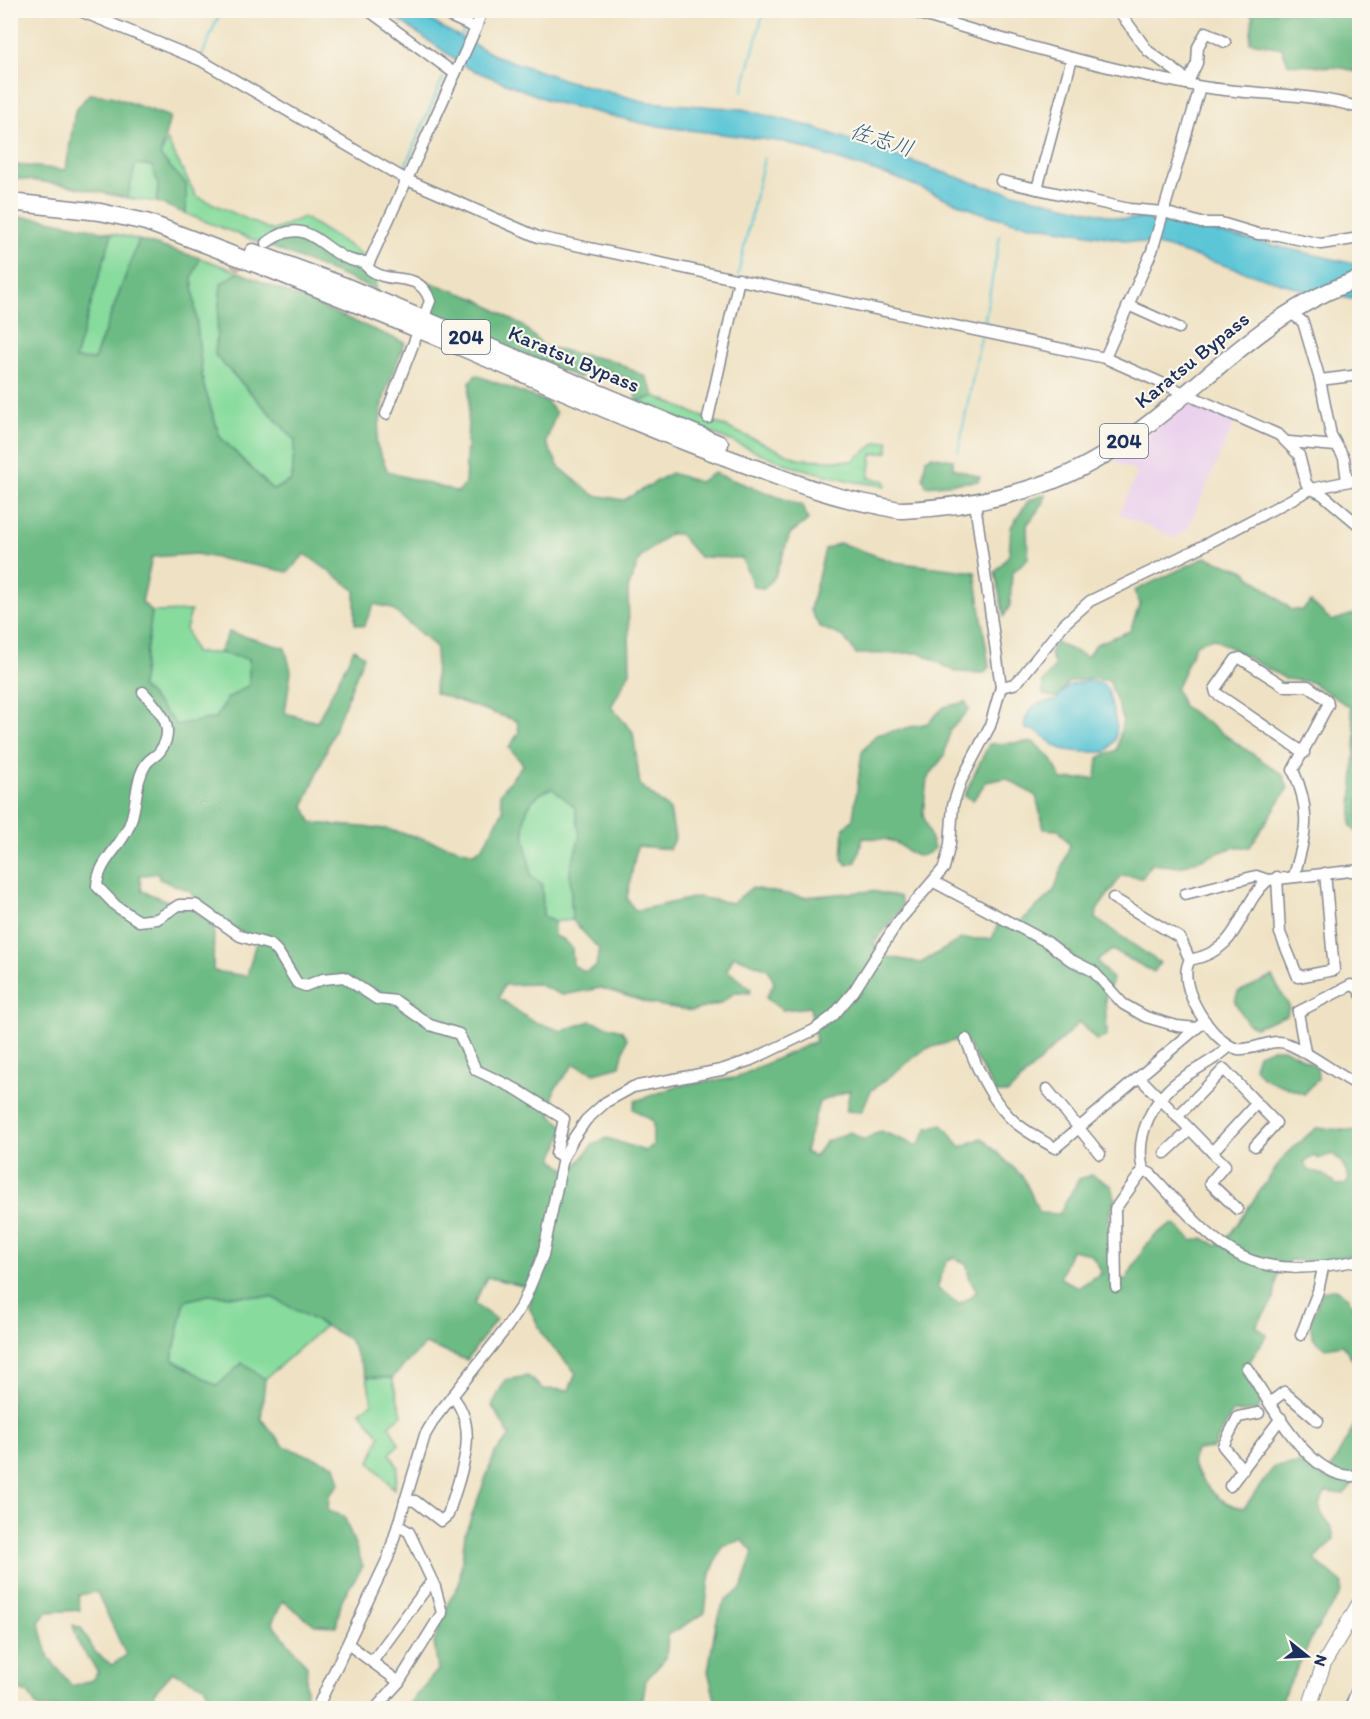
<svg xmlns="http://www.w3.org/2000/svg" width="1370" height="1719" viewBox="0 0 1370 1719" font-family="Itim,'Klee One',sans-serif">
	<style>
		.built { fill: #ead1ed }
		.green { fill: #87db9d; stroke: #51857e; stroke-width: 1.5 }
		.forest { fill: #6dbb84; stroke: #447571; stroke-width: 1.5; fill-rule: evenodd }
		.water { fill: #5bc6d6; stroke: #3b7a9a; stroke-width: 1.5 }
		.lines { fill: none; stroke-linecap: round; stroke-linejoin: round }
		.stream { stroke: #5bc6d6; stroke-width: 2 }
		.minor-tunnel { stroke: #c5beb0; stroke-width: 10; stroke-dasharray: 10 5; stroke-linecap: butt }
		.minor-casing { stroke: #858891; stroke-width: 13 }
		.major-casing { stroke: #858891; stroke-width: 16 }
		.highway-casing { stroke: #858891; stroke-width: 19 }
		.minor { stroke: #fff; stroke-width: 10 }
		.major { stroke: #fff; stroke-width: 14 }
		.highway { stroke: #fff; stroke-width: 16 }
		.labels { text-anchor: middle; stroke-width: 4.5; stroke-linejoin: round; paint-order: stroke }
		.shield { fill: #fbf7ec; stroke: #5e6b89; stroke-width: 1.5 }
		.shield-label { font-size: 20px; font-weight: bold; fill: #1b2f5e }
		.street-label { font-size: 21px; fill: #1b2f5e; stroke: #fbf7ec }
		.water-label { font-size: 22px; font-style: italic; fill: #2e5c82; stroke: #fbf7ec }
	</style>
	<rect width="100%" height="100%" fill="#fbf7ec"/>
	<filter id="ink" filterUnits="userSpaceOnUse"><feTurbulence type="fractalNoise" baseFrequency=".0167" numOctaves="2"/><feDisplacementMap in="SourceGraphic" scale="12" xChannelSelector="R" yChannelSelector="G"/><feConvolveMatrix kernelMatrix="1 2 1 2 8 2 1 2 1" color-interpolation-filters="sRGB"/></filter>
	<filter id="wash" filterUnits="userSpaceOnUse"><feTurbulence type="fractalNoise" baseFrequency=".008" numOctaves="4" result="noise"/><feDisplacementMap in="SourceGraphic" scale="24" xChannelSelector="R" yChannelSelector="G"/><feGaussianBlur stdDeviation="1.35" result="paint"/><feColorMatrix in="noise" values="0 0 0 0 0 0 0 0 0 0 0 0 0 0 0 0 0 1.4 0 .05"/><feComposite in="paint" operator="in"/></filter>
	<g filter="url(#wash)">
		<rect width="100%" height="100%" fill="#efe2c4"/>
		<polygon class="built" points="1194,400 1236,419 1187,530 1180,533 1177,539 1119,514 1138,472 1114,461"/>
		<g class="green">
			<polygon points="167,140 196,196 273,231 303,217 364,255 360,271 340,263 303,236 287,236 271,247 186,214 186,184 160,156"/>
			<polygon points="136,164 152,166 158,184 157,202 127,198"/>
			<polygon points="112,233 139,240 94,360 74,359"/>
			<polygon points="200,258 239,272 221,284 215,355 295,440 292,480 273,490 220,437 203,383 192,277"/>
			<polygon points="655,396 799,459 852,461 878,442 888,441 888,452 872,454 869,478 885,481 886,486 851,481 791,466 638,402"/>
			<polygon points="191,611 186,629 195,653 219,653 249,659 249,685 227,699 216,718 177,725 141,686 152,612"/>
			<path d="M552,788l23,18 5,31 -10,33 2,50 -18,2 -11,-5 -1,-33 -11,-7c-4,-34 -21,-74 21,-89z"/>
			<polygon points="208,1295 272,1297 326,1325 265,1379 242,1363 218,1387 172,1359 185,1301"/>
			<polygon points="367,1377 392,1378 402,1415 389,1425 399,1444 390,1454 398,1467 394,1489 370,1462 380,1436 360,1411 372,1403"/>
		</g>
		<g class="forest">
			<polygon points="1243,11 1359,11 1359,73 1343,68 1288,64 1282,48 1250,42 1253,16"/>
			<polygon points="89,94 111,96 170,117 160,156 186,184 186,214 157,202 158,184 152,166 136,164 127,198 66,185 11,178 17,165 66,170 75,111"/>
			<path d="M10,216l34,3 68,14 -37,126 19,1 45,-120 61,18 -8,20 11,105 17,54 53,53 19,-10 3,-40 -80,-85 6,-71 18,-12 166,71 -20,50 -9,50 12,29 70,20 7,-8 5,-103 6,-6 71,27 9,11 -10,29 13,25 35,28 30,5 47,-27 28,9 15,-9 89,33 5,14 -18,14 -15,42 -11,13 -11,-3 -11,-28 -43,-1 -20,-23h-10l-29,24 -12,31 2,83 -19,35 22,25 7,53 30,25 5,28 -6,11 -32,-3 -10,52 8,13 62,-14 36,6 18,-15 53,9 68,-6 28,6 3,9 -29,37 10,13 37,7 40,-24h31l6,-15 22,-2 34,-31 16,-46 -11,-15 -15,-1 -8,-33 -30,-18 -20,4 -13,18 -9,-4 25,-52 44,-2 18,16 11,22 34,-2 2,-20 19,-8 6,-31 -14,-39 -22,-1 -19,3 -10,16 -15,-3v-13l12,-16 -5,-12 5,-12 32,15 9,-13 34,-13 10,-28 -6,-12 72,-34 37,13 49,40h10l9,-8 21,19 27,-9v223l-8,-9 5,-93 -6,-26 -39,-25 -25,-3 -73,-41 -17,6 -20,45 7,17 100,69 5,13 -38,59h-16l-54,20 -28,-3 -10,14 -20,-3 -25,35 -1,9 64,44 -6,9 -42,-22 -15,11 16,19 -8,18 2,37 -10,6 -18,-19 -71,71h-12l-32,-55 -39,11 -54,42 -10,21 -15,-1 4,-21 -31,12 -14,50 10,5 10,-15 25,-10 13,8 18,-9 37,15 10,-18 14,-4 19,23 21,-9 41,39 17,36 19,1 20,-35 13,-4 19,10 4,14 -6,18 4,20 1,38 12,5c12,-22 23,-47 48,-56l19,17 10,-3 13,7 10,-5 59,-85 31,-27 43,3v123l-41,8 -28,-2 -12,11 -4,28 -18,27 11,9 -23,35 17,30 -3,11 -25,1 -20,36 -17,2 -4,13c12,22 26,42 52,45l30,-41 31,-4 21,15 28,-53 5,1v50l-15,18 -18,-2c-17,26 8,25 8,48l-19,20 27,23 -1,10 -26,39 -35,71 -31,3 -1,2h-531l-9,-37 8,-47 9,-24 16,-11 12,-37 -11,-12 -20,6 -13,32 -4,35 -37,22 -2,23 -20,22 -4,24 -26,4h-174l-5,-2 -3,2h-26l-2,-1 32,-37 -4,-27 14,-40 11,-18 6,-51 30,-81 15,-17 -18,-30 13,-26 23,-4 15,13 26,1 7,-17 -31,-34 -16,-32 5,-18 -47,-12 -13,27 22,15 -29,41 -42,-16 -33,34 -25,-1 -18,-38 -77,-42 -64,-2 -23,6 -13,58 45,27 25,-23 23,16 -4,40 24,28 50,18 5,18 -11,12 -1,16 16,5 19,50 -21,33 -6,27 -21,-1 -32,-24 -11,22 35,43 -2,42h-88l-13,-22 -31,-14 -19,21 4,15h-120l-10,-15 -17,-6zM196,554l92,18 17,-18 50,36v34l9,2 10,-22 17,4 45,39 -1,46 82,28 2,11 -10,16 14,16 -23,30 3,17 -21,37 -8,5 -87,-24 -75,-6 -8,-17 60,-150 -10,-7 -37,73 -32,-9 6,-42 -6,-23 -56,-16 -10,21 30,6v26l-22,14 -11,19 -39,7 -36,-39 11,-74 -10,-10 10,-45zM552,788l23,19 5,30 -10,33 2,50 27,29 -3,18 -11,5 -12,-7 -1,-17 -9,-9 -9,-3v-14l-11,-5 -1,-33 -11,-7c-4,-35 -21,-74 21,-89zM158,873l1,6 31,12c9,19 46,41 67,47l-10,38 -34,-5 1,-46 -30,-23 -9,2 -33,-13 -3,-15zM734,956l34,13 6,14 -8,15 16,12 28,-3 6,34 -81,37 -53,7 -47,16 -2,8 20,12v24l-8,6 -38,-13 -14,6 -22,29 -18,-13 12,-33 -14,-12 3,-25 20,-26 21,9 25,-7 7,-28 -6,-8 -31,-9 -28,10 -30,-10 -33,-23 5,-13 33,-1 25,11 39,-7 51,16 40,7 27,-7 17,-12 14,1 1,-4 -24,-19zM1332,1154l8,6 9,18 -3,6 -9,1 -13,-10 -16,-5 -4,-8 10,-6 4,3zM1071,1250l20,4 11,19 -23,14 -19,-9zM954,1257l13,8 2,12 8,15 -18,12 -22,-16 9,-26zM97,1592l29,63 -14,10 -17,-13 -14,-24 -8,-3 6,20 19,27 -6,8 -20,6 -23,-28 -10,-36 8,-10 33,-2 -2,-15z"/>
			<polygon points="287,236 303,236 340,263 376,279 376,290 271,247"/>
			<path d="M429,282l48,17 46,27 22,21 69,14 32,16 9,19 -17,6 -7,-21c-19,-8 -36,-22 -51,-3l-148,-63 3,-19z"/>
			<polygon points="932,456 953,460 953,468 980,477 978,481 926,486 923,477 926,459"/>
			<polygon points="1045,494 1044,502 1027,525 1028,558 1012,573 1010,605 1004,616 995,572 1009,555 1011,527 1028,501"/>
			<polygon points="840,543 894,562 975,572 989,667 984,673 956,672 921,653 856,654 844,637 820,627 810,610 825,549"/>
			<path d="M966,702l3,8 -19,20 -6,26 -17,23 -4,35 11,35c-21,17 -25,-2 -42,-8 -8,-3 -20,-3 -29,-3l-7,24 -9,3 -5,-6 2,-31 9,-9 9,-67 14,-17 52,-12 16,-16z"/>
			<polygon points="1272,977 1289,1006 1287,1015 1255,1027 1247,1023 1235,1002 1238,992"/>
			<polygon points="1271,1049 1286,1049 1317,1067 1318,1079 1304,1094 1263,1078 1254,1066 1258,1054"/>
			<polygon points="1335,1289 1348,1297 1359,1317 1359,1404 1355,1363 1343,1345 1325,1348 1313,1338 1310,1324 1322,1291"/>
		</g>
		<g class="water">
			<polygon points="386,11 416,11 441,27 496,56 568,81 646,102 742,109 812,127 980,185 1123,219 1155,218 1359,265 1359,300 1307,291 1162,246 1014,222 979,212 899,179 785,142 650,125 553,102 468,68"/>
			<path d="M1087,681l16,3 5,6 9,37 -2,13 -9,12c-15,-1 -38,2 -52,-7 -11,-8 -13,-15 -28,-16l-2,-5c5,-18 13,-22 31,-23l13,-15z"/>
		</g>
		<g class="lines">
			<g class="stream">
				<polyline points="469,20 475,10"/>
				<polyline points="460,40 463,31"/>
				<polyline points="202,56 221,10"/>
				<polyline points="742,92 764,10"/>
				<polyline points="403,171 443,78"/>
				<polyline points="738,275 764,158"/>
				<polyline points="984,324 1000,236"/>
				<polyline points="958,452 981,337"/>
			</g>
		</g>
	</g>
	<g filter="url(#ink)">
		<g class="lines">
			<polyline class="minor-tunnel" points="233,269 247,258"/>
			<defs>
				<g id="minor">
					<polyline points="78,10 200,60 405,179 538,237 1105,358 1279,435 1299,455 1306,483 1311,489 1322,494 1360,526"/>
					<polyline points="368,10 454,73"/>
					<polyline points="436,10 476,28"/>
					<path d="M907,10c96,30 192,58 290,76 54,10 110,5 163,22"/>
					<polyline points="1118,10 1148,51 1181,75 1187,84"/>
					<polyline points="1187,84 1197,63 1198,47 1206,32 1225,42"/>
					<polyline points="1001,181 1129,209 1164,212 1201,223 1221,223 1258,234 1278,235 1321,244 1360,238"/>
					<polyline points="1037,189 1072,58"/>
					<path d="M266,243c48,-36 58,22 102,19"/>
					<polyline points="1128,305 1179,328"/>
					<polyline points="1291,313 1303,322 1320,380 1331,435 1344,458 1347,481"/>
					<polyline points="1105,358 1152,251 1200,87"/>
					<polyline points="1320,380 1360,375"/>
					<path d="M386,414l44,-113c-11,-34 -42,-13 -63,-34l109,-239 6,-18"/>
					<polyline points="708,418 739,279"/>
					<polyline points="1289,442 1336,446"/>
					<polyline points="1001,687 1014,684 1019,680 1064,624 1090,601 1195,550 1311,489 1360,479"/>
					<path d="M143,692c15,17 35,35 17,59 -3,5 -10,7 -14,13 -12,18 -8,42 -17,62 -9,22 -31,36 -32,60l19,20 23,15 18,-2 22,-14h17l44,31 31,9 7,7 19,31 8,3 18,-7 21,-2 33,22 19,2 34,24 29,9 17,36 40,19 48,30 -8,35 7,4"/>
					<path d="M1360,870l-92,10c-32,28 -24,69 -78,80 -16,24 24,85 48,89 17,2 34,-12 50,-5 26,11 47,30 72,42"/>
					<path d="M1294,876c12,-42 18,-65 -1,-106l35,-65 -1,-5 -19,-14h-24l-44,-28 -4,1 -21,30 1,4 88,60"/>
					<polyline points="1277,877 1280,933 1298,977 1334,970 1325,873"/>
					<polyline points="934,882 1047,942 1069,959 1093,971 1123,1004 1146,1017 1177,1026 1196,1028"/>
					<polyline points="1185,894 1256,876 1268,880"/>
					<polyline points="1113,898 1180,938 1190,960"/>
					<path d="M966,1039c10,28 27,65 50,84 12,10 26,17 39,25l150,-127"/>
					<path d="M1230,1046c-13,13 -31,21 -46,31 -30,20 -50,57 -41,93l8,4c73,80 95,109 209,86"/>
					<polyline points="1305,1052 1298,1012 1351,985 1358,988 1360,993"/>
					<polyline points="1139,1077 1212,1152"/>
					<polyline points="1047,1089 1100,1154"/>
					<polyline points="1177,1117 1224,1069 1276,1123 1255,1146"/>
					<polyline points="1165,1153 1190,1130"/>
					<polyline points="1237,1209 1210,1183 1225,1165 1212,1152 1257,1103"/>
					<polyline points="1116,1287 1115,1209 1143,1170"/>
					<polyline points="1301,1335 1318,1291 1323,1268"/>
					<path d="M1247,1368c23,33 64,118 113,107"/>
					<polyline points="1271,1402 1284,1392 1318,1421"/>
					<polyline points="1243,1470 1223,1446 1238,1417 1259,1413"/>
					<polyline points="1230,1486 1281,1418"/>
					<path d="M405,1500l10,1 26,20 7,-6c11,-37 34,-86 4,-119"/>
					<polyline points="348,1644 399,1682"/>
					<polyline points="372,1662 431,1582"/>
					<polyline points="317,1708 388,1558 425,1435 435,1418 507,1327 523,1303 543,1255 563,1158 573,1139 586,1120 606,1102 633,1087 721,1070 751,1060 814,1030 833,1016 854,991 897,923 944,868 950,844 953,805 961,781 990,726 1001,687 975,503"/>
					<polyline points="376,1708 399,1682 442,1613 435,1587 409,1532 399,1526"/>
					<polyline points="1350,1708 1360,1682"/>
				</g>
				<polyline id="major" points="1309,1708 1324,1663 1360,1602"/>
				<g id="highway">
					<path d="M10,202l90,10 46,10c98,36 196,76 293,116 99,41 196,87 297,123 46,17 92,36 140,44 9,2 18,5 27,5 47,-2 93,-10 138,-25 123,-41 195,-166 319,-206"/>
					<polyline points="253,252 345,286 720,444"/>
				</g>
			</defs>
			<use href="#minor" class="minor-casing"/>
			<use href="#major" class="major-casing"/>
			<use href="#highway" class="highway-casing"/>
			<use href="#minor" class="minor"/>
			<use href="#major" class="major"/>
			<use href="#highway" class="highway"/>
		</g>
	</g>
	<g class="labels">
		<g class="shield">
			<rect x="442" y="320" width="48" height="34" rx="4.5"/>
			<rect x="1100" y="424" width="48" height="34" rx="4.5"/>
		</g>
		<g class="shield-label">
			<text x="466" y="344">204</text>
			<text x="1124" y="448">204</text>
		</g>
		<g class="street-label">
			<text transform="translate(574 359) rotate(23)" y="7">Karatsu Bypass</text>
			<text transform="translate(1192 360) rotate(-39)" y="7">Karatsu Bypass</text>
		</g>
		<g class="water-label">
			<text transform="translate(882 139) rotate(18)" y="8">佐志川</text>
		</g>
	</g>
	<rect width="1370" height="1719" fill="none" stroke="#fbf7ec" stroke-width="36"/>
	<g transform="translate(1307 1656) rotate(108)" stroke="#fbf7ec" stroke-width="4.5" paint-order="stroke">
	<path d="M0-4.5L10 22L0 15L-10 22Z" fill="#1b2f5e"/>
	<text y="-9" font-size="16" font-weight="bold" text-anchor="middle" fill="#1b2f5e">N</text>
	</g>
</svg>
